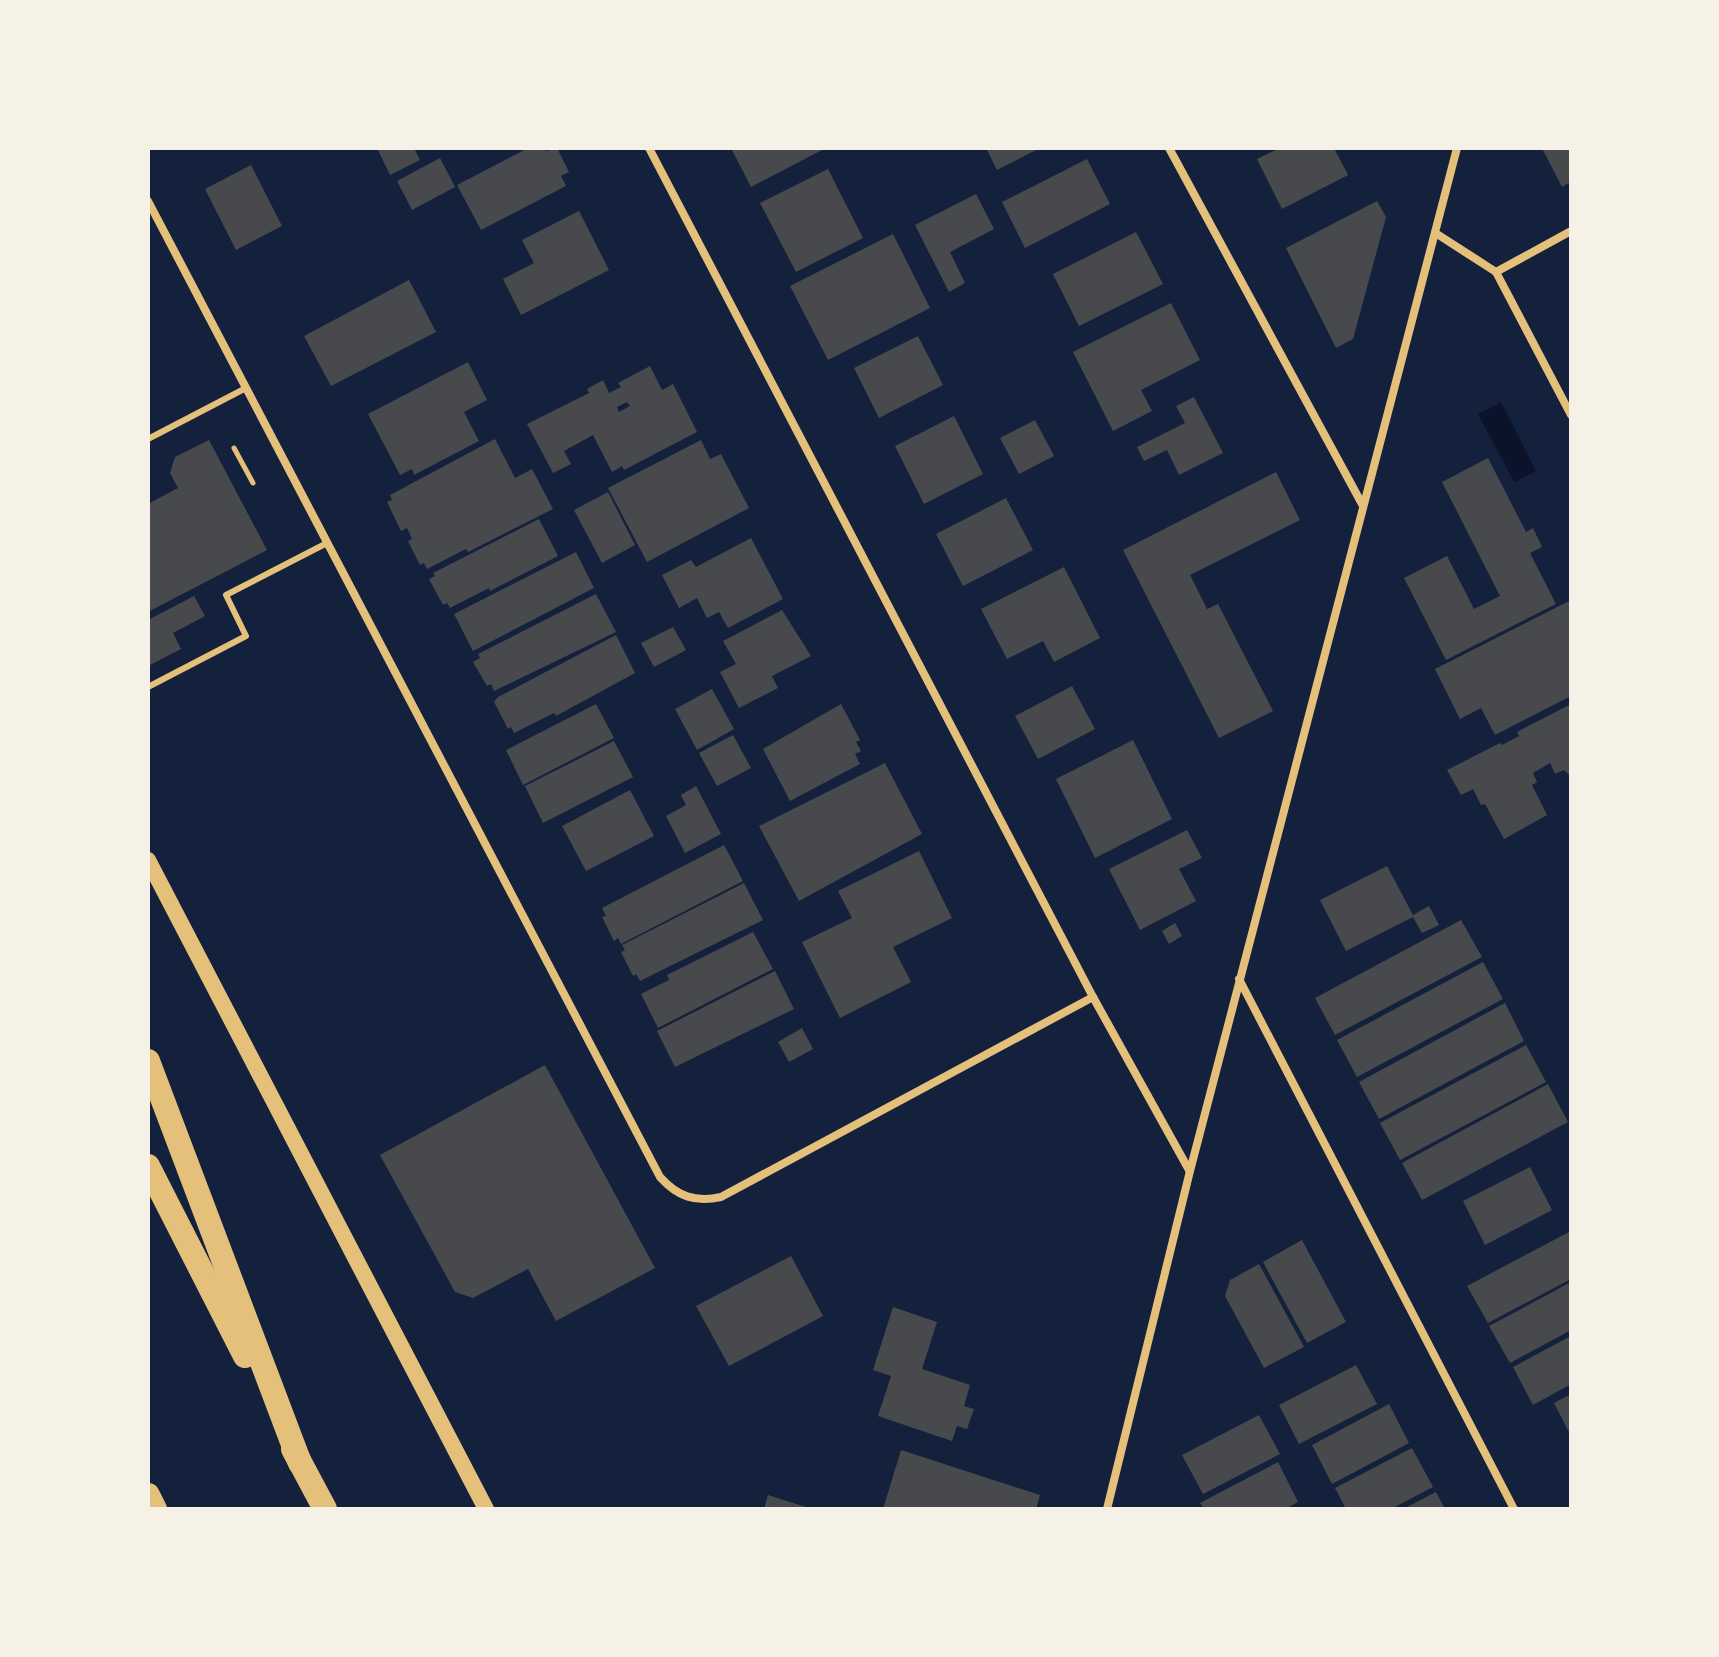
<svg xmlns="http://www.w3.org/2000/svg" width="1719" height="1657" viewBox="0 0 1719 1657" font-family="'Golos Text',sans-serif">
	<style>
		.water { fill: #0b132b }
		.building { fill: #48494c; fill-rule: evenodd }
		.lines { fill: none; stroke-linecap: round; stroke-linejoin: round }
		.path { stroke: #e5c07b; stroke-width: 5 }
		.service { stroke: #e5c07b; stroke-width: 6 }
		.minor { stroke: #e5c07b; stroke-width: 8 }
		.secondary { stroke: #e5c07b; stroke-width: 16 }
		.motorway { stroke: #e5c07b; stroke-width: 24 }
	</style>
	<rect width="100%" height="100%" fill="#14213d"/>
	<polygon class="water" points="1501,402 1536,471 1514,482 1478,414"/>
	<g class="building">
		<polygon points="377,148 414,148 420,160 390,175"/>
		<polygon points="528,148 544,148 546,151 557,148 569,172 561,176 566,186 481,230 457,185"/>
		<polygon points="731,148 821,148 822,150 751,187"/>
		<polygon points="986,148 1040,148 997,170"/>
		<polygon points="1280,148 1334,148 1348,175 1282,209 1257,159"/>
		<polygon points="1542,148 1571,148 1571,182 1562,187"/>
		<polygon points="440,158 455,187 412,210 397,181"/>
		<polygon points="1087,159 1110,204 1025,248 1002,202"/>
		<polygon points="251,165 282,226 236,250 205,189"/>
		<polygon points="828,169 863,238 796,272 760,203"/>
		<polygon points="976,194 994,229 950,252 965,283 949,292 915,225"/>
		<polygon points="1377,201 1386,217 1353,339 1336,348 1286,248"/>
		<polygon points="579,211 609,270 521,315 503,279 534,263 522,240"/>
		<polygon points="1136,232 1163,284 1079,326 1053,274"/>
		<polygon points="893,234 930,308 828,360 790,286"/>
		<polygon points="409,280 436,332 331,386 304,336"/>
		<polygon points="1171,303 1200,360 1141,390 1152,411 1113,431 1073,352"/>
		<polygon points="918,336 943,385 879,418 854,368"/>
		<polygon points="468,362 487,400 464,412 479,441 414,475 412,469 400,475 368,414"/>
		<path d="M650,366l12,24 11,-6 24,48 -73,38 -2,-4 -10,6 -19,-37 -29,16 7,13 -18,9 -26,-49 62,-31 -2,-4 16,-9 6,13 12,-6 -3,-4zM627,402l3,4 -11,6 -2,-5z"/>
		<polygon points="1194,397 1223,453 1179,475 1167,450 1144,461 1137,447 1185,423 1176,406"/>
		<polygon points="954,416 983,474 924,504 895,446"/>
		<polygon points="1035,420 1054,456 1019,474 1000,438"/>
		<polygon points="495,439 515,478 532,469 553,509 468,552 466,549 427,569 424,563 420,565 408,541 412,539 407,528 401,531 387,502 392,500 390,495"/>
		<polygon points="209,440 267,550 148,612 148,504 178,488 170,473 175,457"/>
		<polygon points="701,440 710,459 721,454 749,508 647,562 608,488"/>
		<polygon points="1488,458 1526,532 1533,528 1542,547 1530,553 1556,604 1446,660 1404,578 1447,556 1474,609 1500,596 1442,482"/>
		<polygon points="1276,472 1300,520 1190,575 1207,609 1218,604 1273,711 1219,738 1123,550"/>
		<polygon points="608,492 635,545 602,563 574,510"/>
		<polygon points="1006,498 1033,550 963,586 936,534"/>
		<polygon points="539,519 558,556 490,591 489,588 450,608 447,603 443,605 429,579 435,576 433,573"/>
		<polygon points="751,538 783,599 728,628 719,612 707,618 697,598 679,608 662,575 691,560 696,567"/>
		<polygon points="576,552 594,588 473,651 454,614"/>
		<polygon points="1064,567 1100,638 1054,662 1043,641 1007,659 981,609"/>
		<polygon points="596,594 616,632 494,691 491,684 487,686 473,662 480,658 478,654"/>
		<polygon points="194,596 205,616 173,633 181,649 148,666 148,620"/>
		<polygon points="1571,600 1571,696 1495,735 1481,708 1460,719 1435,669"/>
		<polygon points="782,610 811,656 772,676 778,688 739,708 720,672 736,664 723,641"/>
		<polygon points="673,627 686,650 654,667 641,643"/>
		<polygon points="616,635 635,673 556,716 554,713 514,733 511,727 508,729 494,702 498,697"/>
		<polygon points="1072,686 1095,729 1038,759 1015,716"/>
		<polygon points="712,689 734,729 697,750 675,709"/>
		<polygon points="596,704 614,738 523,785 506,750"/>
		<polygon points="841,704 860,740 856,742 861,751 855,754 860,764 790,801 763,749"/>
		<polygon points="1571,704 1571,777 1564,770 1555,774 1550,763 1533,773 1537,782 1532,785 1547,815 1504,839 1485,804 1481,805 1473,789 1461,795 1447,770 1500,743 1502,745 1519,736 1517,732"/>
		<polygon points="733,735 751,768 717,786 699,753"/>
		<polygon points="1133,740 1172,819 1095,858 1056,779"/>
		<polygon points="614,741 633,777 543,823 525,786"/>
		<polygon points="885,763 922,834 799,901 759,826"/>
		<polygon points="696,786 721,834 685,853 666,816 686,805 681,795"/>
		<polygon points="630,790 654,836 586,871 562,826"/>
		<polygon points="1187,830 1202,858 1179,869 1196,901 1140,930 1109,869"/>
		<polygon points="724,845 743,881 621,944 618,938 614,941 602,917 606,916 602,908"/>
		<polygon points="919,851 952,918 893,947 911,982 840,1018 802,942 852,918 838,891"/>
		<polygon points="1387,866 1413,915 1429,906 1439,925 1422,933 1413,917 1346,951 1320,900"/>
		<polygon points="744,883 763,920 640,981 636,974 633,976 621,952 625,950 622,945"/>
		<polygon points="1461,920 1482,957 1335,1035 1315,998"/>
		<polygon points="1175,923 1182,936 1169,944 1162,931"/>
		<polygon points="753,932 773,969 658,1028 641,994 669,980 667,975"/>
		<polygon points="1483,962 1503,999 1357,1077 1337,1040"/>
		<polygon points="775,971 794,1009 675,1067 657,1031"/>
		<polygon points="1505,1003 1524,1041 1379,1119 1359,1082"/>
		<polygon points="802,1028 813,1049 789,1062 778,1042"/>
		<polygon points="1526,1045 1546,1082 1400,1160 1380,1123"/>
		<polygon points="545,1065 655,1268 556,1321 528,1269 473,1298 455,1292 380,1155"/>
		<polygon points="1548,1084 1568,1122 1422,1200 1402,1163"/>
		<polygon points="1530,1167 1552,1210 1485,1245 1463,1201"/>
		<polygon points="1571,1231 1571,1279 1488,1323 1467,1286"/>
		<polygon points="1302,1240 1346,1322 1307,1343 1263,1262"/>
		<polygon points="791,1256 823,1316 729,1366 696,1306"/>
		<polygon points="1259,1264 1304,1347 1264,1368 1225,1296 1230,1280"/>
		<polygon points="1571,1282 1571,1330 1510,1363 1489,1326"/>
		<polygon points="893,1307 937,1322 922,1369 970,1385 964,1406 974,1409 967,1429 957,1426 952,1441 878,1416 891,1376 873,1370"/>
		<polygon points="1571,1336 1571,1384 1533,1405 1513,1367"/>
		<polygon points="1356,1365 1377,1404 1299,1444 1279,1405"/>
		<polygon points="1571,1394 1571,1436 1554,1403"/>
		<polygon points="1389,1404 1409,1443 1332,1484 1312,1445"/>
		<polygon points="1259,1415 1280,1454 1203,1494 1182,1455"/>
		<polygon points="1412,1448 1433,1487 1391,1509 1346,1509 1335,1488"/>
		<polygon points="901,1450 1040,1495 1036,1509 883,1509"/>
		<polygon points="1278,1462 1298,1502 1285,1509 1204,1509 1200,1503"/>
		<polygon points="1436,1492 1445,1509 1403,1509"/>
		<polygon points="768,1495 809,1508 809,1509 764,1509"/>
	</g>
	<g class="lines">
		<polyline class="path" points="234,448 253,483"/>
		<g class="service">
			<polyline points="148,439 246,388"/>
			<polyline points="148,687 246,636 226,595 327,543"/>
		</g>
		<g class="minor">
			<polyline points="649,148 1093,997 1189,1170"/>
			<polyline points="1169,148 1362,504"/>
			<path d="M148,201l512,976c17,19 35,26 61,20l372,-200"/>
			<polyline points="1437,234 1496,272 1571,415"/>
			<polyline points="1496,272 1571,231"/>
			<polyline points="1239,979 1514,1509"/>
			<polyline points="1107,1509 1190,1171 1457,148"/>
		</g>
		<polyline class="secondary" points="148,860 486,1509"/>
		<g class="motorway">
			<polyline points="148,1061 300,1463"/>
			<polyline points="148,1166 245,1356"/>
			<polyline points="293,1449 325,1509"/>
			<polyline points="148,1495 155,1509"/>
		</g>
	</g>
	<rect width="1719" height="1657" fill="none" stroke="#f6f1e7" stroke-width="300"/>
</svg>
